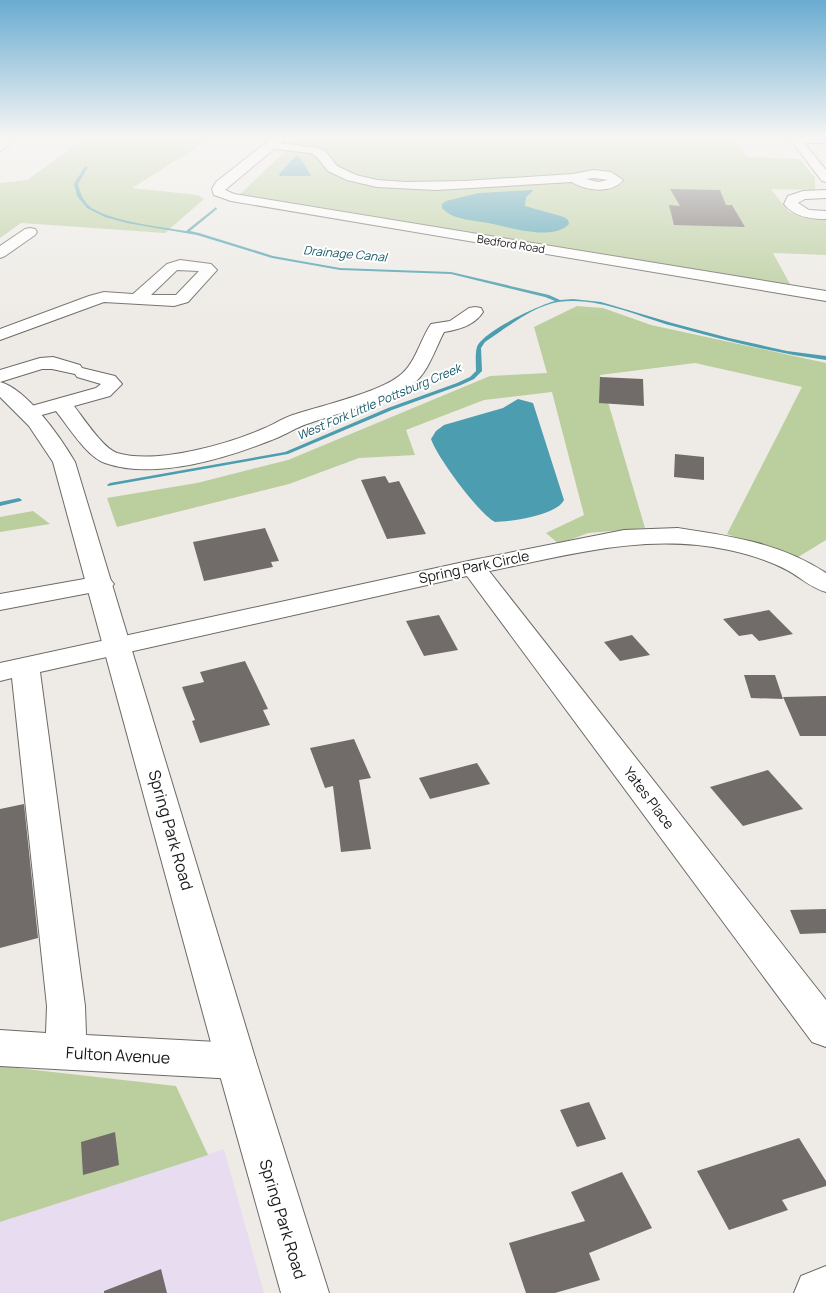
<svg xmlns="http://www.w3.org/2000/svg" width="826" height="1293" viewBox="0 0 826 1293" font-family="Manrope,sans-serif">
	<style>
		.industrial { fill: #e8dcf0 }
		.green { fill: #bace9e }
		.water { fill: #4b9daf }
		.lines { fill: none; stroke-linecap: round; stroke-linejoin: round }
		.stream { fill: #4b9daf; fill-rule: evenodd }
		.building { fill: #716c6a }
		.minor-casing { stroke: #6d6a66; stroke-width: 2 }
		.major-casing { stroke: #6d6a66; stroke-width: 2 }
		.minor { fill: #fff; fill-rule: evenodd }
		.major { fill: #fff; fill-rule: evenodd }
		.labels { text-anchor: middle; stroke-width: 4; stroke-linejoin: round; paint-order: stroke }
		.far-street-label { font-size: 11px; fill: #191817; stroke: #fff }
		.far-water-label { font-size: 12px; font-style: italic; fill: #165a67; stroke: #fff }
		.street-label { font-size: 14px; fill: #191817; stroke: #fff }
		.near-street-label { font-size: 16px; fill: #191817; stroke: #fff }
	</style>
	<rect width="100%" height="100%" fill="#eeebe6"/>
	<polygon class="industrial" points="224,1149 264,1293 0,1293 0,1222"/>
	<g class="green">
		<polygon points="85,138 211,138 132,188 198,195 204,199 165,233 21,223 0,238 0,183 27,180"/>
		<polygon points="299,138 735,138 746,157 800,159 815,178 815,190 771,189 789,212 806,218 826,218 826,255 773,253 791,286 239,195"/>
		<polygon points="577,306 603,308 651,325 826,363 826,540 795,559 727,534 802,387 695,363 600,375 645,528 588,533 559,544 546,533 584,515 552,392 484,400 406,430 415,455 359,458 289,484 117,527 107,498 197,483 288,460 490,376 547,373 534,327"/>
		<polygon points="33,511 50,524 0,532 0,517"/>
		<polygon points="0,1066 176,1086 208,1155 0,1222"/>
	</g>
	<g class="water">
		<polygon points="296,156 300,157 311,176 280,176 279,174"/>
		<path d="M532,190l1,1 -7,6 -1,9 39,11 4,3 1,4c-16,17 -57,4 -76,0 -16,-4 -40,-3 -51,-16v-4l4,-3 33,-8z"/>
		<path d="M518,399l15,4 31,97c-7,15 -53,22 -69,22 -16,-8 -58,-65 -64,-83l5,-8 8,-6 59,-17z"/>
	</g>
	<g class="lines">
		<g class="stream">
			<path d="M85,166l3,1 -10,17c2,8 4,14 10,21 17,16 74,22 98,26l30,-24 1,2 -27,22 9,2 74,23 67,12 111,4 98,23 11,5 13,-1 28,3 71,21 57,15 58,13 39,5v4c-52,-7 -102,-20 -153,-34 -36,-10 -76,-30 -115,-24 -27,5 -50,25 -73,40l-4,6 1,23 -8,8 -13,6 -69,25 -104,44 -180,32 -1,-1 3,-2 175,-31 103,-44 69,-25 13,-6 6,-6c0,-7 -1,-18 1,-24 5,-15 62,-42 78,-46l-10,-4 -94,-23 -111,-4 -68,-12 -75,-23 -70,-12 -22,-6 -18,-9 -10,-12 -3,-12z"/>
			<polygon points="19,498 22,500 21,501 0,506 0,502"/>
		</g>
	</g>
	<g class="building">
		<polygon points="670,189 720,190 726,205 732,205 745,227 674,225 669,205 680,206"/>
		<polygon points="600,377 643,379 644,406 599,403"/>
		<polygon points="675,454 704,457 704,480 674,477"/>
		<polygon points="385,476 389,483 399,481 426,534 387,539 361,480"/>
		<polygon points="265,528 279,561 271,562 273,567 204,581 193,542"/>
		<polygon points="769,610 793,634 759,641 752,634 739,636 723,619"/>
		<polygon points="439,615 458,650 424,656 406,621"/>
		<polygon points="632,635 650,655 620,661 604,642"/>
		<polygon points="245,661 268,709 263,710 270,725 200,743 192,721 195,720 182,687 204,682 200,672"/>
		<polygon points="744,675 775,675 783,699 751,698"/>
		<polygon points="826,696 826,736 800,736 783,697"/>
		<polygon points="354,739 371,778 359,780 371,849 341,852 333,786 325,788 310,748"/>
		<polygon points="477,763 490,784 430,799 419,778"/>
		<polygon points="768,770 803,809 743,826 710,787"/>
		<polygon points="24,804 38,938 0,948 0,809"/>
		<polygon points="826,909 826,933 800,934 790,910"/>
		<polygon points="589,1102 606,1139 577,1147 560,1110"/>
		<polygon points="115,1132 119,1165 83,1175 81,1142"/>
		<polygon points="799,1138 826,1181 826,1186 782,1200 788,1210 729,1230 697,1171"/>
		<polygon points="622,1172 652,1228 589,1253 600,1280 555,1293 526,1293 509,1243 585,1221 571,1192"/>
		<polygon points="161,1269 167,1293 104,1293 104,1291"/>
	</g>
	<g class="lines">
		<defs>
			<g id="minor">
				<polygon points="6,138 19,138 0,151 0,142"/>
				<path d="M272,138h13l-4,5 37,5 7,3 12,15 19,9 21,5 29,2 58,-1 109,-7 21,-4 17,2 12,8c-11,14 -37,11 -51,2l-136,8 -59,-3 -30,-7 -19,-9 -11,-14 -6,-4 -37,-4 -49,41 9,4 592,97v10l-595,-100 -17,-6 -2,-6 4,-7zM594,178l14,2 -10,2 -12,-3z"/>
				<polygon points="789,138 826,138 826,143 804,143 826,170 826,182 822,181"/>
				<path d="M826,190v8l-21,1 -7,4 11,7 17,1v8c-15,0 -32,-2 -42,-15l4,-8 15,-5z"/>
				<polygon points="30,228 35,229 37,232 35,235 5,256 0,258 0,246 25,229"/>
				<path d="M180,260l31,4 6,6 -29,32 -14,4 -70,-4 -104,38v-11l89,-33 15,-4 29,2 34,-30zM177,270l22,1 -23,24h-25z"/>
				<path d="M475,307l6,1 2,4c-8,13 -25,18 -39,20 -9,17 -16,41 -31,52 -22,17 -75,29 -103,39 -11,3 -20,9 -31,14 -48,20 -123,44 -174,26 -19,-7 -36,-36 -49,-52l-28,8 -7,-2 -3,-4 3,-4 75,-21 5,-4 -24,-7 -2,-3 -23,-5h-10l-42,13v-12l40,-12 13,-1 27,8 2,3 33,8 7,8 -12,12 -36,10c10,13 29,42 43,47 40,12 111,-9 148,-25 11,-5 20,-11 31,-14 28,-9 81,-21 103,-38 16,-11 21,-36 32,-52l19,-3 19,-13z"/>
				<path d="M678,528c53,8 102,15 148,45v19c-15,-4 -26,-15 -39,-22 -17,-9 -39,-16 -58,-20 -83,-18 -159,5 -240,21l337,429v47l-14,-5 -345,-466 -427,96 45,334 1,29 150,8 14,5 6,13 -6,13 -14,5 -236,-13v-36l46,3 1,-27 -35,-328 -12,3v-18l473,-103 151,-30z"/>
				<polygon points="101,576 110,579 114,584 110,589 0,610 0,594"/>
				<polygon points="826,1266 826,1293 794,1293 801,1276"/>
			</g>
			<path id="major" d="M0,382c27,7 61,56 75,80l181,599 73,232h-48l-65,-232 -163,-599 -24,-36 -29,-29z"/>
		</defs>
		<use href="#minor" class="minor-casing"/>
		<use href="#major" class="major-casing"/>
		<use href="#minor" class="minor"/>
		<use href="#major" class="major"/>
	</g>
	<linearGradient id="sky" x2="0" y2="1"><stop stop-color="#69abd1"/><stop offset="0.43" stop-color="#f7f6f4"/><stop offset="1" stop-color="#f7f6f4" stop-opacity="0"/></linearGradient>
	<rect width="826" height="319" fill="url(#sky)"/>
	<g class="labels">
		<g class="far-street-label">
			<text transform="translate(511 244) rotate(9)" y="4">Bedford Road</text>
		</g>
		<g class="far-water-label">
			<text transform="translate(345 254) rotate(5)" y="4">Drainage Canal</text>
			<text transform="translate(379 402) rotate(-23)" y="4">West Fork Little Pottsburg Creek</text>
		</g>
		<g class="street-label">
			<text transform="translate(474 567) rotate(-12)" y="5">Spring Park Circle</text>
			<text transform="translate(649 798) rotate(53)" y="5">Yates Place</text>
		</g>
		<g class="near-street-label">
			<text transform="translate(171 830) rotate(74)" y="6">Spring Park Road</text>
			<text transform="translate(118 1055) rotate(3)" y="6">Fulton Avenue</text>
			<text transform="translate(283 1219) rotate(73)" y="6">Spring Park Road</text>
		</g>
	</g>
</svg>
